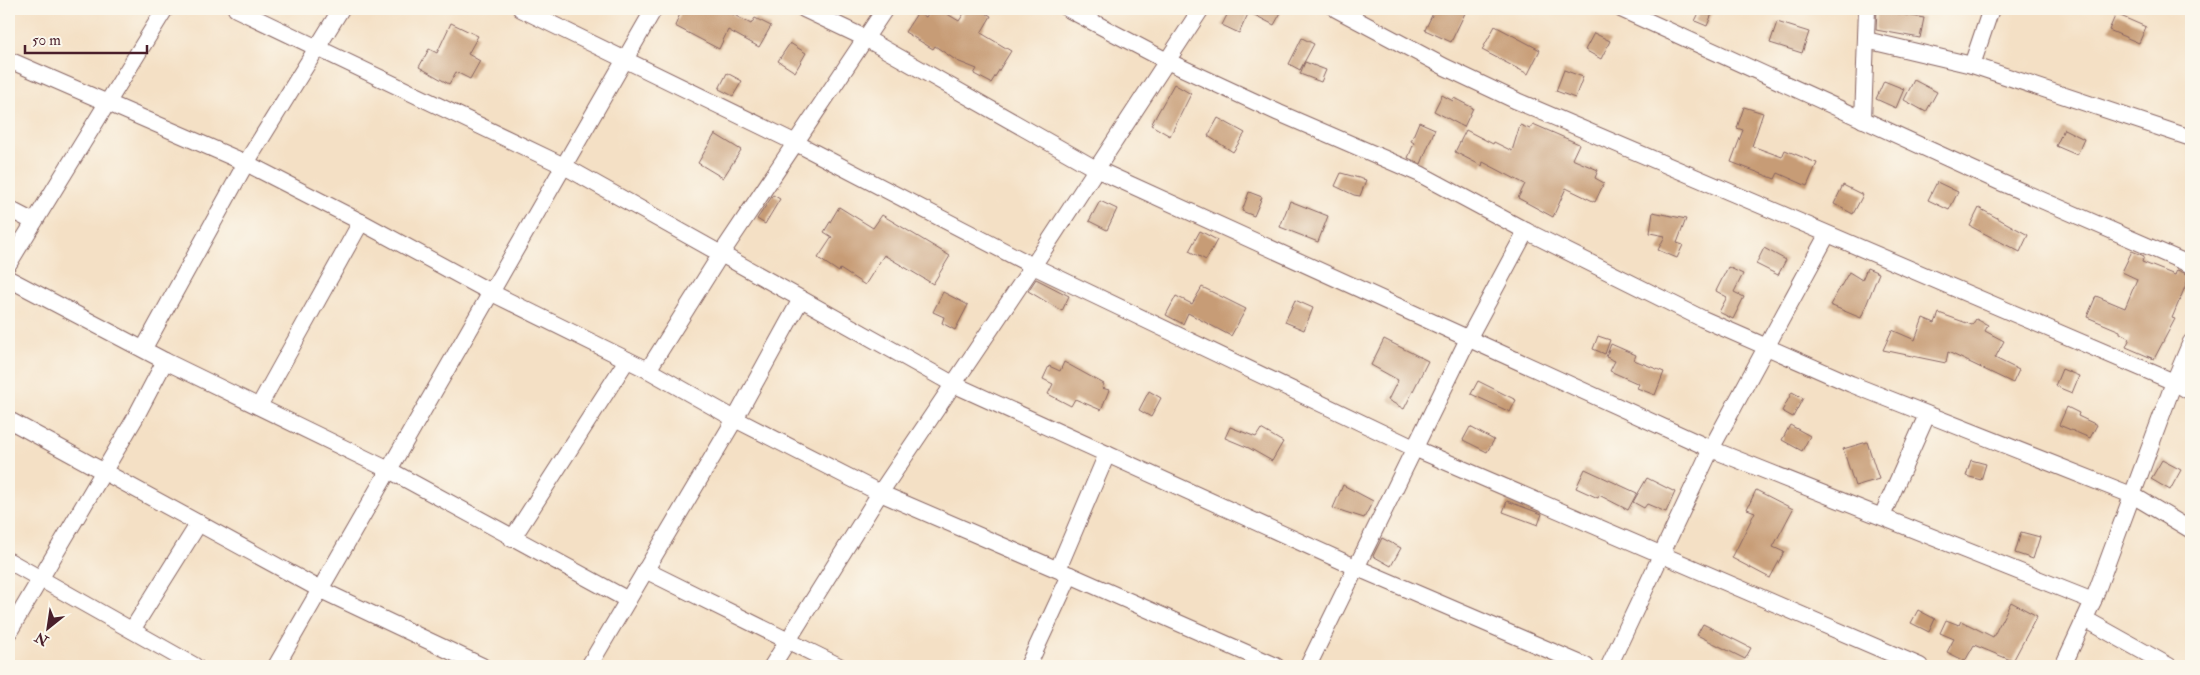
<svg xmlns="http://www.w3.org/2000/svg" width="2200" height="675" viewBox="0 0 2200 675" font-family="'IM FELL Double Pica',serif">
	<style>
		.building { fill: #c79c76 }
		.lines { fill: none; stroke-linecap: round; stroke-linejoin: round }
		.minor-casing { stroke: #866361; stroke-width: 18 }
		.minor { stroke: #fff; stroke-width: 16 }
	</style>
	<rect width="100%" height="100%" fill="#fbf7ec"/>
	<filter id="ink" filterUnits="userSpaceOnUse"><feTurbulence type="fractalNoise" baseFrequency=".02" numOctaves="2"/><feDisplacementMap in="SourceGraphic" scale="10" xChannelSelector="R" yChannelSelector="G"/><feConvolveMatrix kernelMatrix="1 2 1 2 8 2 1 2 1" color-interpolation-filters="sRGB"/></filter>
	<filter id="wash" filterUnits="userSpaceOnUse"><feTurbulence type="fractalNoise" baseFrequency=".0096" numOctaves="4" result="noise"/><feDisplacementMap in="SourceGraphic" scale="20" xChannelSelector="R" yChannelSelector="G"/><feGaussianBlur stdDeviation="1.12" result="paint"/><feColorMatrix in="noise" values="0 0 0 0 0 0 0 0 0 0 0 0 0 0 0 0 0 1.4 0 .05"/><feComposite in="paint" operator="in"/></filter>
	<g filter="url(#wash)">
		<rect width="100%" height="100%" fill="#f4e0c5"/>
		<g id="blocks">
			<g class="building">
				<polygon points="682,9 723,9 751,24 755,18 771,26 759,47 728,30 719,49 675,26"/>
				<polygon points="931,9 939,9 959,21 967,9 979,9 991,16 981,33 1011,51 991,83 974,74 977,69 957,61 935,46 933,49 905,32 918,12 926,17"/>
				<polygon points="1230,9 1283,9 1274,25 1249,12 1239,33 1222,25"/>
				<polygon points="1435,9 1467,9 1451,42 1425,30"/>
				<polygon points="1701,9 1714,9 1707,26 1695,21"/>
				<polygon points="1877,10 1924,18 1920,38 1876,30"/>
				<polygon points="2116,14 2146,27 2139,43 2109,30"/>
				<polygon points="1777,22 1809,32 1802,53 1770,43"/>
				<polygon points="451,23 478,36 468,54 480,61 470,79 456,72 449,84 419,67 429,49 437,53"/>
				<polygon points="1495,26 1540,50 1528,74 1482,50"/>
				<polygon points="1594,33 1610,41 1601,59 1585,50"/>
				<polygon points="1302,38 1314,44 1300,70 1289,64"/>
				<polygon points="790,43 806,53 795,72 778,61"/>
				<polygon points="1305,62 1326,70 1321,82 1300,74"/>
				<polygon points="1564,70 1583,77 1575,98 1556,91"/>
				<polygon points="727,73 742,81 733,96 719,89"/>
				<polygon points="1914,80 1937,92 1926,112 1904,100"/>
				<polygon points="1884,81 1904,89 1896,108 1876,99"/>
				<polygon points="1174,84 1191,94 1170,136 1151,125"/>
				<polygon points="1442,95 1453,101 1454,98 1473,108 1464,127 1434,111"/>
				<polygon points="1744,107 1763,113 1752,146 1782,157 1785,150 1817,163 1807,186 1778,173 1775,179 1731,162 1743,130 1737,128"/>
				<polygon points="1218,118 1245,133 1233,152 1208,136"/>
				<polygon points="1419,122 1435,129 1421,164 1408,158 1414,143 1411,141"/>
				<polygon points="1533,124 1579,144 1572,159 1598,170 1595,178 1604,183 1595,202 1566,188 1553,217 1518,198 1525,184 1483,162 1482,166 1455,152 1466,130 1493,144 1494,142 1512,151 1520,125 1530,129"/>
				<polygon points="2064,129 2084,139 2077,155 2056,146"/>
				<polygon points="715,134 741,150 723,178 698,163"/>
				<polygon points="1341,173 1366,180 1360,196 1354,195 1335,186"/>
				<polygon points="1937,182 1958,192 1949,210 1928,200"/>
				<polygon points="1843,185 1863,195 1853,214 1834,204"/>
				<polygon points="1249,192 1262,197 1254,216 1242,211"/>
				<polygon points="773,195 780,199 765,224 757,219"/>
				<polygon points="1100,201 1117,209 1107,230 1089,221"/>
				<polygon points="1290,201 1328,216 1318,242 1280,227"/>
				<polygon points="839,207 873,228 882,215 950,256 933,284 884,255 865,285 840,269 839,272 818,258 832,237 824,232"/>
				<polygon points="1979,208 2028,235 2020,252 1970,226"/>
				<polygon points="1653,212 1686,219 1677,243 1683,245 1677,258 1658,250 1665,236 1650,233"/>
				<polygon points="1200,231 1217,240 1206,260 1189,251"/>
				<polygon points="1764,248 1786,260 1778,275 1756,264"/>
				<polygon points="2132,251 2144,256 2142,262 2175,275 2177,270 2190,275 2172,318 2175,319 2154,359 2126,347 2130,338 2120,333 2120,331 2087,317 2096,296 2125,308 2137,279 2122,272"/>
				<polygon points="1728,267 1743,274 1734,292 1744,297 1733,319 1719,312 1727,297 1716,291"/>
				<polygon points="1867,268 1879,273 1861,318 1830,305 1849,272 1862,280"/>
				<polygon points="1036,279 1069,296 1062,311 1028,291"/>
				<polygon points="1202,287 1246,309 1231,336 1188,313 1183,324 1166,315 1176,296 1192,304"/>
				<polygon points="943,292 968,305 955,330 942,323 944,317 933,312"/>
				<polygon points="1295,300 1313,308 1304,330 1285,322"/>
				<polygon points="1939,313 1972,325 1976,319 1988,325 1985,331 2004,341 1995,358 2019,370 2013,383 1948,352 1946,363 1883,350 1892,330 1915,340 1923,318 1935,323"/>
				<polygon points="1598,336 1610,340 1605,354 1593,349"/>
				<polygon points="1384,339 1428,361 1404,409 1388,400 1398,380 1371,365"/>
				<polygon points="1611,344 1636,355 1634,360 1664,372 1655,395 1637,388 1639,384 1610,371 1615,361 1606,357"/>
				<polygon points="1064,362 1104,384 1102,388 1109,390 1101,410 1075,399 1071,406 1048,394 1053,384 1043,379 1049,366 1060,371"/>
				<polygon points="2062,369 2079,376 2072,393 2055,386"/>
				<polygon points="1478,381 1516,400 1510,412 1471,394"/>
				<polygon points="1149,391 1161,398 1151,417 1139,410"/>
				<polygon points="1792,392 1803,398 1793,417 1782,411"/>
				<polygon points="2067,407 2079,413 2078,416 2097,425 2090,438 2059,425"/>
				<polygon points="1790,425 1810,436 1802,451 1782,440"/>
				<polygon points="1230,427 1256,437 1261,429 1283,442 1272,461 1249,448 1225,438"/>
				<polygon points="1470,427 1494,440 1487,452 1463,440"/>
				<polygon points="1867,442 1879,479 1855,486 1843,449"/>
				<polygon points="1971,460 1986,464 1981,480 1966,476"/>
				<polygon points="2162,460 2181,470 2170,490 2151,479"/>
				<polygon points="1585,469 1637,493 1628,510 1599,495 1598,498 1576,488"/>
				<polygon points="1647,478 1675,492 1666,512 1647,504 1644,508 1633,502"/>
				<polygon points="1343,485 1373,501 1364,518 1333,508"/>
				<polygon points="1756,490 1793,509 1773,547 1784,552 1770,578 1732,558 1755,512 1747,509"/>
				<polygon points="1507,501 1542,514 1538,525 1503,512"/>
				<polygon points="2021,532 2040,537 2033,559 2015,553"/>
				<polygon points="1382,538 1401,548 1391,566 1373,556"/>
				<polygon points="2011,602 2037,616 2013,661 1974,645 1965,661 1947,652 1954,639 1940,633 1946,620 1959,625 1961,621 1993,637"/>
				<polygon points="1918,610 1935,619 1929,632 1911,623"/>
				<polygon points="1703,624 1751,648 1745,659 1697,635"/>
			</g>
		</g>
	</g>
	<g filter="url(#ink)">
		<use href="#blocks" fill-opacity="0" stroke="#866361" stroke-width="1"/>
		<g class="lines">
			<defs>
				<g id="minor">
					<polyline points="236,9 564,166 953,384 1355,567 1586,666"/>
					<polyline points="521,9 796,143 1033,266 1414,448 1920,666"/>
					<polyline points="804,9 865,38 1096,169 1711,449 2093,601"/>
					<polyline points="1068,9 1167,61 1279,113 1420,174 1526,231 1703,319 1851,384 2134,496 2191,530"/>
					<polyline points="1336,9 1445,67 1517,101 2174,382 2191,392"/>
					<polyline points="1621,9 2000,182 2191,265"/>
					<polyline points="1866,40 1972,65 2191,138"/>
					<polyline points="9,60 246,163 361,222 492,293 648,370 735,419 880,493 1070,575 1276,666"/>
					<polyline points="1972,65 1991,9"/>
					<polyline points="1863,120 1867,9"/>
					<polyline points="9,209 34,222"/>
					<polyline points="9,263 165,9"/>
					<polyline points="9,279 165,361 389,470 628,600"/>
					<polyline points="144,348 246,163 341,9"/>
					<polyline points="648,370 721,254 885,9"/>
					<polyline points="259,406 361,222"/>
					<polyline points="9,420 321,590 482,666"/>
					<polyline points="1882,516 1927,415"/>
					<polyline points="512,539 627,360"/>
					<polyline points="9,561 195,666"/>
					<polyline points="1058,569 1107,454"/>
					<polyline points="645,570 839,666"/>
					<polyline points="2085,619 2169,666"/>
					<polyline points="132,630 199,523"/>
					<polyline points="9,632 134,420 165,361"/>
					<polyline points="276,666 654,9"/>
					<polyline points="589,666 735,419 801,299"/>
					<polyline points="772,666 880,493 1033,266 1201,9"/>
					<polyline points="1028,666 1070,575"/>
					<polyline points="1308,666 1468,339 1526,231"/>
					<polyline points="1609,666 1711,449 1827,235"/>
					<polyline points="2063,666 2093,601 2174,382 2191,342"/>
				</g>
			</defs>
			<use href="#minor" class="minor-casing"/>
			<use href="#minor" class="minor"/>
		</g>
	</g>
	<rect width="2200" height="675" fill="none" stroke="#fbf7ec" stroke-width="30"/>
	<g transform="translate(48 628) rotate(210)" stroke="#fbf7ec" stroke-width="4" paint-order="stroke">
	<path d="M0-4L9 19L0 12L-9 19Z" fill="#4a1f2b"/>
	<text y="-8" font-size="14" font-weight="bold" text-anchor="middle" fill="#4a1f2b">N</text>
	</g>
	<path d="M25 45v8h122v-8" fill="none" stroke="#4a1f2b" stroke-width="2.5"/>
	<text x="32" y="45" font-size="15" fill="#4a1f2b" stroke="#fbf7ec" stroke-width="4" paint-order="stroke">50 m</text>
</svg>
